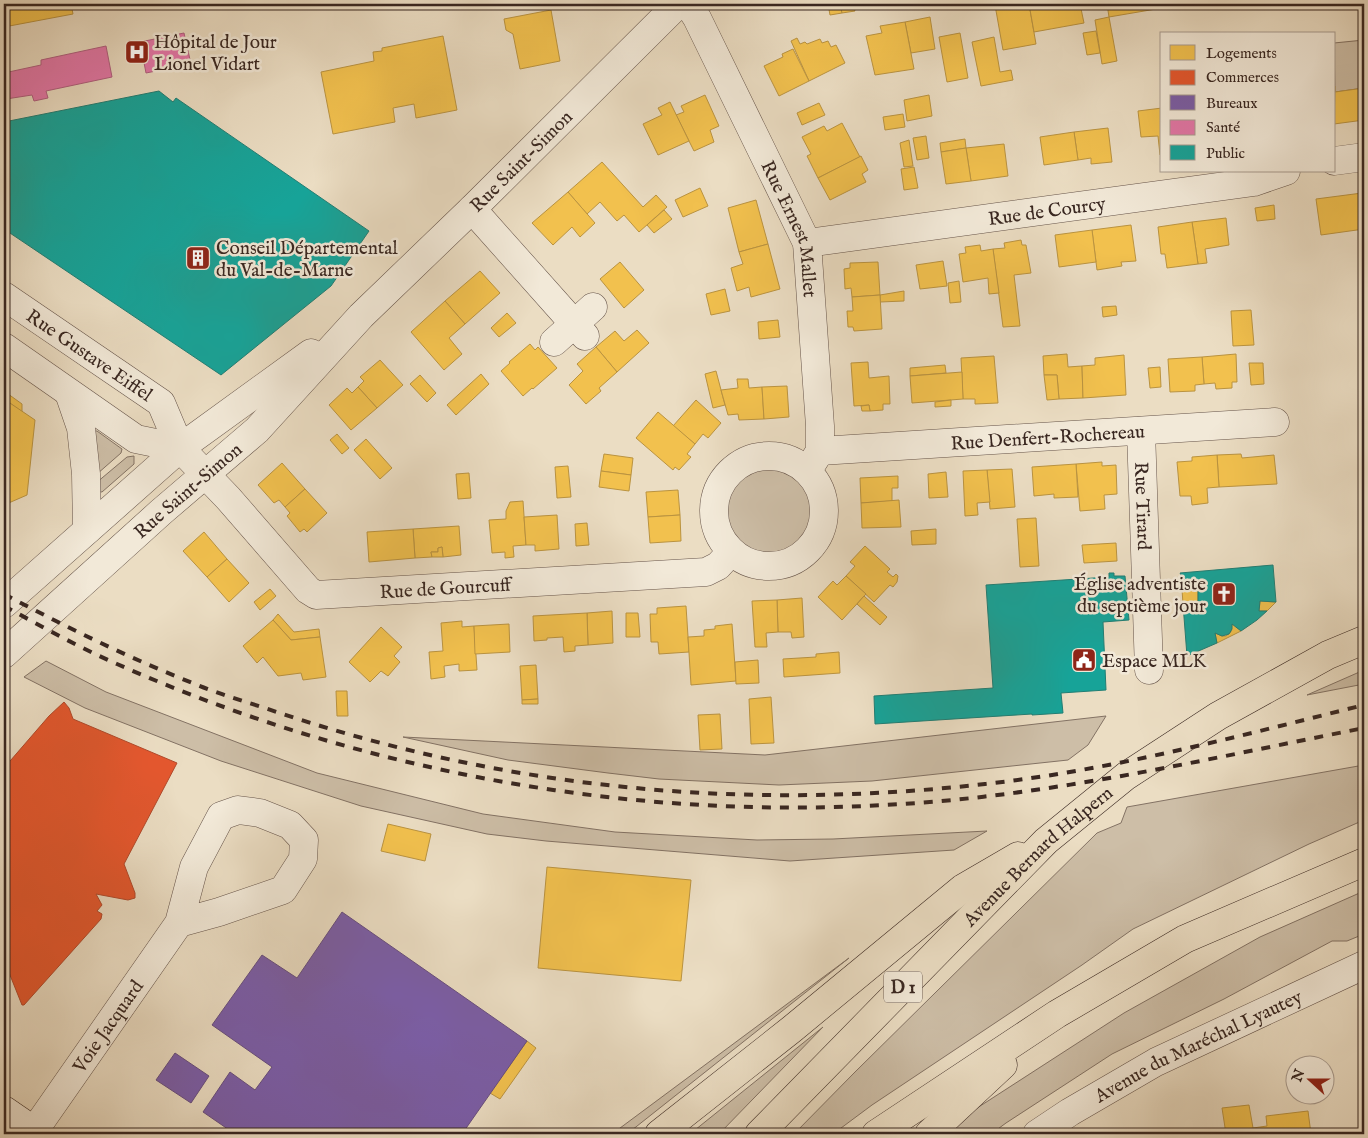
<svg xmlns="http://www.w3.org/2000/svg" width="1368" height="1138" viewBox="0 0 1368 1138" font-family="'IM FELL English',serif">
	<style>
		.green { fill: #cdbea7; stroke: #837264 }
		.homes { fill: #f2c14e; stroke: #ba9340 }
		.shops { fill: #e4572e; stroke: #b1492a }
		.offices { fill: #7b5ea7; stroke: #674e7f }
		.health { fill: #e377a8; stroke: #b05f80 }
		.public { fill: #17a398; stroke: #217e74 }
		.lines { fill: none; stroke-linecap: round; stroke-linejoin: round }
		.minor-casing { stroke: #66544a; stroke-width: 29 }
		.secondary-casing { stroke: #392721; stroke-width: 29 }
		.trunk-casing { stroke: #392721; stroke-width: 29 }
		.minor { stroke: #f2e9d8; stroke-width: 28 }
		.secondary { stroke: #f2e9d8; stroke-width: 28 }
		.trunk { stroke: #ebddc3; stroke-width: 28 }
		.rail { stroke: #392721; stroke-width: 4; stroke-dasharray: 9 9; stroke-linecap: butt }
		.labels { text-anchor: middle; stroke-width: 5; stroke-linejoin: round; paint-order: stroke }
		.shield { fill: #f2e9d8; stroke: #706158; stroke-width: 1 }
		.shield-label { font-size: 18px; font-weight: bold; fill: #392721 }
		.poi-label { font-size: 19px; fill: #392721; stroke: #f2e9d8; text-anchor: start }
		.street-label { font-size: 19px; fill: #392721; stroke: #f2e9d8 }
	</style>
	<rect width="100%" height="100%" fill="#ebddc3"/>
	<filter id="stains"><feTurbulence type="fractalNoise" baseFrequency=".004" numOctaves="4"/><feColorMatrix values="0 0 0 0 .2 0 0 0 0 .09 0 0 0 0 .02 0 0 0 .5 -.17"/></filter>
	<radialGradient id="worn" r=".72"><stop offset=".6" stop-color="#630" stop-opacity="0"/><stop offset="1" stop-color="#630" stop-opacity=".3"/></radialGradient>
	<g class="green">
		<polygon points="1364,40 1364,88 1335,92 1334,43"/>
		<polygon points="92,431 97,431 122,449 121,453 97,474"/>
		<polygon points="134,456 134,464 102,492 95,491 96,483 127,457"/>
		<circle cx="769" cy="510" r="46"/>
		<polygon points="46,661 106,692 317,773 483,814 615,832 757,840 833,839 987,831 954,850 790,861 546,841 487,834 361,806 221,761 85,708 24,677"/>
		<polygon points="1364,670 1364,684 1307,695"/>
		<polygon points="1106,716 1088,745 1068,760 872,781 779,785 659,779 608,773 508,760 403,737 765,755"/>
		<polygon points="1364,765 1364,820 1309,844 1133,929 1082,965 872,1105 833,1134 794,1134 855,1072 1097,833 1121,823 1127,807"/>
		<polygon points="1364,891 1364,934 1347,941 1332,941 1224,999 1112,1054 1006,1123 991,1134 950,1134 974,1110 1124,1013 1260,937"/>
		<polygon points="849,958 627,1134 612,1134"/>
		<polygon points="823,1027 719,1134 690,1134"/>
	</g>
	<g class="homes">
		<polygon points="4,4 71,4 73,14 4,27"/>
		<polygon points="828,4 840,4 842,13 830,15"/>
		<polygon points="840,4 853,4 855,11 842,13"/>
		<polygon points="1002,4 1029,4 1036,44 1003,50 995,5"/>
		<polygon points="1029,4 1080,4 1084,23 1034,32"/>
		<polygon points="1107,4 1155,4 1156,9 1109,17"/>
		<polygon points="1155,4 1181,4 1156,9"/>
		<polygon points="551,10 560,61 520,69 513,34 506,30 504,19"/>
		<polygon points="930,17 935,49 911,53 905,22"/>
		<polygon points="1109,17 1117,61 1102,64 1095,20"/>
		<polygon points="905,22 914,69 875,75 866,36 882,33 880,26"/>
		<polygon points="1096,31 1100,53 1087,55 1083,33"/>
		<polygon points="960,33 968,78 947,82 939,37"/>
		<polygon points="443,36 457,110 416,118 414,104 393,108 395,122 333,134 321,72 374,61 373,52 382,51 382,48"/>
		<polygon points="994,37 1000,72 1011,70 1013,80 981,86 972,42"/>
		<polygon points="797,38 800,44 805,42 807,44 820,39 822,43 828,41 831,47 836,45 845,63 809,81 791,41"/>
		<polygon points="793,49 809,81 779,96 764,66 783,57 782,54"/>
		<polygon points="1335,86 1335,92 1364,88 1364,120 1334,124"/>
		<polygon points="705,95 719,126 710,130 714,142 694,151 676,115 684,112 681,106"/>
		<polygon points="929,95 932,116 907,121 904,100"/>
		<polygon points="670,102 689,141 658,155 643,124 662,115 658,108"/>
		<polygon points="819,103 825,115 802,125 797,113"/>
		<polygon points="1162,108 1162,155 1160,155 1158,136 1141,137 1138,111"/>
		<polygon points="903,114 905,127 885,130 883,117"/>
		<polygon points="842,123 860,157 818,178 807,156 811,154 802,137 824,126 827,131"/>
		<polygon points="1108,128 1112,162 1091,164 1091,158 1078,160 1074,132"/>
		<polygon points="1074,132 1078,160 1044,165 1040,137"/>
		<polygon points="926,136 929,158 917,160 913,138"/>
		<polygon points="965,139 966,148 941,152 940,143"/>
		<polygon points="909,140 913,166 904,167 900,143"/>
		<polygon points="1004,144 1008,176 971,181 966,148"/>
		<polygon points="966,148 971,181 946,184 941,152"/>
		<polygon points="861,156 868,170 862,174 866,182 830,200 818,178"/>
		<polygon points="602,162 643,207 656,195 667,207 639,232 624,215 617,221 600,202 587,214 568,192"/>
		<polygon points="914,167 918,188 904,190 901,169"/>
		<polygon points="700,188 708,206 683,217 675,200"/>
		<polygon points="568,192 595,223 580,237 572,227 553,245 532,223"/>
		<polygon points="1362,193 1364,229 1321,235 1316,199"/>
		<polygon points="756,200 768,244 739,252 728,208"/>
		<polygon points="1274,205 1275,219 1257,221 1255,208"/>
		<polygon points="664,210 672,219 654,233 647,225"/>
		<polygon points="1226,218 1229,245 1205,249 1207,263 1198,264 1192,222"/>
		<polygon points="1192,222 1198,264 1167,268 1165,254 1161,254 1158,227"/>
		<polygon points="1131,225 1136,261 1121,262 1122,266 1097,270 1092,230"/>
		<polygon points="1092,230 1096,262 1059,267 1055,235"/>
		<polygon points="1021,240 1022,245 1026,245 1031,273 1014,275 1020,326 1003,327 993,249 1005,248 1004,243"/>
		<polygon points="768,244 780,289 751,297 749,287 737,291 731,268 743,264 739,252"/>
		<polygon points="980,245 981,251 993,249 999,293 989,294 988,278 963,282 959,254 966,253 965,247"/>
		<polygon points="943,261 947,286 920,289 916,265"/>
		<polygon points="620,262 644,290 624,308 600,279"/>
		<polygon points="878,262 880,295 852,297 851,288 845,289 844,269 850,268 850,263"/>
		<polygon points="480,271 500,293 465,324 445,301"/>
		<polygon points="959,281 961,302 950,303 948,283"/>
		<polygon points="725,289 730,311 711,315 706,294"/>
		<polygon points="904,291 904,301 880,302 880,295"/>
		<polygon points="880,295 882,329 854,331 853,327 848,327 847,311 853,311 852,297"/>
		<polygon points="445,301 465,324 449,338 462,354 444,370 411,332"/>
		<polygon points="1116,306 1117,315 1103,317 1102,307"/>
		<polygon points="1251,310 1254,345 1233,346 1231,311"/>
		<polygon points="507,313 516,323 499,337 491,328"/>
		<polygon points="778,320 780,337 759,339 758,322"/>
		<polygon points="637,330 649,343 617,372 596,347 615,331 624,341"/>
		<polygon points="530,344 535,350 538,347 557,368 533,389 532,388 523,396 501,371 510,363 509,362"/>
		<polygon points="596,347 617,372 599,388 601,391 586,404 569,385 583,371 577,364"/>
		<polygon points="1067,354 1068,367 1082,366 1083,398 1059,399 1057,375 1044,375 1043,356"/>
		<polygon points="1236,354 1237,382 1232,382 1232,388 1216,389 1215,383 1204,384 1202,357"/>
		<polygon points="1124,355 1126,395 1083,398 1082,366 1095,365 1095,358"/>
		<polygon points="994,356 998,403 975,404 975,399 963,399 961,358"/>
		<polygon points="1202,357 1204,384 1195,385 1195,391 1170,392 1168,359"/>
		<polygon points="380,360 403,385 377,408 358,387 364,381 360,377"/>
		<polygon points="868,362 869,378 889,376 890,404 883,404 883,410 870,411 869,405 854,406 851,363"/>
		<polygon points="1249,363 1263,363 1264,384 1251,385"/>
		<polygon points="945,365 946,373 910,376 910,368"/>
		<polygon points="1160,367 1161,387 1150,388 1148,368"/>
		<polygon points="716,371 725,405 713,408 705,374"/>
		<polygon points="962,372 963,399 912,403 910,376"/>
		<polygon points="481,374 489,384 456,415 447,405"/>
		<polygon points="420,375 436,393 427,402 410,384"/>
		<polygon points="1044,375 1057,375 1059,399 1047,400"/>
		<polygon points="737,379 748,379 749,388 762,387 764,419 739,420 738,414 728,415 721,390 738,388"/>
		<polygon points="787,386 789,417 764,419 762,387"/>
		<polygon points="358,387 377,408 351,430 329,405 347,388 352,393"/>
		<polygon points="4,391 22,404 22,412 4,399"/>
		<polygon points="4,399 35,420 27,495 4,505"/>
		<polygon points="696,400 721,423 708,438 703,434 695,444 673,426"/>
		<polygon points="951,400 951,406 935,407 935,402"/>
		<polygon points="869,405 870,411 862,411 861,406"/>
		<polygon points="658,412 695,444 687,454 691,457 679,470 675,467 673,470 636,438"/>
		<polygon points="337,434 349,448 342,454 330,440"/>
		<polygon points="366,439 392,468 380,479 354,450"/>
		<polygon points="604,454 633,458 631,475 601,471"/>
		<polygon points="1241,454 1242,458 1274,455 1277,484 1219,487 1217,455"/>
		<polygon points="1217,455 1219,487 1207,488 1208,503 1192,505 1191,496 1180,496 1177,462 1192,461 1192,457"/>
		<polygon points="1102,462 1102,466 1116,465 1117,494 1104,495 1105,509 1080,511 1076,464"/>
		<polygon points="282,463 305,489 285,507 279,500 274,503 258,485"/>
		<polygon points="1076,464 1078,497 1054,498 1054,494 1034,496 1032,467"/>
		<polygon points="568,466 571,497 557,498 555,467"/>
		<polygon points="1012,469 1015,507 990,509 987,470"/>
		<polygon points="987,470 990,502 977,503 978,515 965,516 963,471"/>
		<polygon points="601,471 631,475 629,491 599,487"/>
		<polygon points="946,472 948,497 929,498 928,474"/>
		<polygon points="469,473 471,498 458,499 456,474"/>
		<polygon points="898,476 898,488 892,488 892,501 861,503 860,478"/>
		<polygon points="305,489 327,513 307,532 304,529 300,532 287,516 290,513 285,507"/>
		<polygon points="678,490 680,515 648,517 646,492"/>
		<polygon points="899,500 901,527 862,528 861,503"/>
		<polygon points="523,501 526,545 513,546 514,557 505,558 505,552 492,553 489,520 506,519 506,511 510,502"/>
		<polygon points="557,515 559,549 535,551 535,545 526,545 524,517"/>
		<polygon points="680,515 681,541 650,543 648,517"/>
		<polygon points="1036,518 1039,566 1020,567 1017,519"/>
		<polygon points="587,523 589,545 576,546 575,524"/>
		<polygon points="459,526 461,555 443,557 442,547 438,548 438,552 431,552 432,557 415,558 413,529"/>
		<polygon points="413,529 415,558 369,562 367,532"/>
		<polygon points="936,529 936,544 912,545 911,531"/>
		<polygon points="204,532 227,559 207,577 183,551"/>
		<polygon points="1116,543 1117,561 1084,563 1082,545"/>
		<polygon points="865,546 890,569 887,572 893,577 896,574 898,576 897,582 893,587 890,585 874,602 846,576 855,566 850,562"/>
		<polygon points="442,547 443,557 432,557 431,552 438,552 438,548"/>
		<polygon points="227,559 249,583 229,602 207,577"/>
		<polygon points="1181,575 1190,585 1198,588 1198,606 1183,604"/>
		<polygon points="846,576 866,594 842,620 818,597 833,581 837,585"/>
		<polygon points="270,589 276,596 260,610 254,602"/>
		<polygon points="864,596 887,617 880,625 857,604"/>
		<polygon points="802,598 804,637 792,638 791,632 778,632 777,600"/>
		<polygon points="777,600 778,632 766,633 767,647 755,647 752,601"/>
		<polygon points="1260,601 1276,602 1267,611 1259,611"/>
		<polygon points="686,606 689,652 659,654 658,642 651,642 650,614 657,614 657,608"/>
		<polygon points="612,611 613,643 588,645 587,613"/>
		<polygon points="587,613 588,645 575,646 575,651 564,652 563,637 547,638 547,640 534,641 533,616"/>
		<polygon points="626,613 638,613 640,637 626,637"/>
		<polygon points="278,614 294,632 319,629 320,637 291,640 273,620"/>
		<polygon points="273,620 291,640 320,637 326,677 303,680 301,673 278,676 263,657 257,663 243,646"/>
		<polygon points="462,621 462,627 474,626 477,670 459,671 459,664 444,666 445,677 431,679 429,652 443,651 441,623"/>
		<polygon points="1233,623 1241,631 1217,643 1215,633 1222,636 1226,636 1231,632 1232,624"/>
		<polygon points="509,624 510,652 475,654 474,626"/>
		<polygon points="732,624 736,681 691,685 688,637 704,636 704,630 715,629 715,626"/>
		<polygon points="381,627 402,647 394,656 400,662 388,676 381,671 370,682 349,662"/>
		<polygon points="839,652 840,673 784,677 783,659 816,657 816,654"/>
		<polygon points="758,660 759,683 736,684 735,662"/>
		<polygon points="536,665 538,699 522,700 520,666"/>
		<polygon points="336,691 347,691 348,716 337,716"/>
		<polygon points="771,697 774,743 751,744 749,699"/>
		<polygon points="538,699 538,704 522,704 522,700"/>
		<polygon points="720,714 722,749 700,750 698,715"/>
		<polygon points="388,824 431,834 425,861 381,851"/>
		<polygon points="547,867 691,880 681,981 538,968"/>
		<polygon points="527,1041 536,1048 500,1099 490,1093"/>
		<polygon points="1249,1105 1253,1128 1267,1126 1266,1116 1308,1111 1311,1134 1226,1134 1222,1108"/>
	</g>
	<polygon class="shops" points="64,702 69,708 73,719 177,763 124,864 135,893 135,898 128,900 96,894 102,905 97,911 102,914 101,919 24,1005 22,1005 4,960 4,768 49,716"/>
	<g class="offices">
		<polygon points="342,912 527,1041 462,1134 235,1134 203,1112 230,1072 255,1090 272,1067 212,1025 262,955 297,978"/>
		<polygon points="175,1053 209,1076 191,1103 156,1080"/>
	</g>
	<g class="health">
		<polygon points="184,33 191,64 146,73 140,42"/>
		<polygon points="106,46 112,77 46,91 48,98 34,101 32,95 6,99 4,88 4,73 41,65 41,60"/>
	</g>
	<g class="public">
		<polygon points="159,91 173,102 176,98 369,231 331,286 221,375 4,229 4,122"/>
		<polygon points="1273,565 1276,602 1260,601 1259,611 1267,611 1257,620 1241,631 1232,624 1232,629 1229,634 1222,636 1215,633 1217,643 1187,656 1183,604 1198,606 1198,588 1184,580 1180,573"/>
		<polygon points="1109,573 1114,573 1114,576 1125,576 1129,620 1103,622 1106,690 1061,693 1063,713 1032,715 1032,714 875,724 874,696 993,688 986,585 1109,577"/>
	</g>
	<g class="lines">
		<defs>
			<g id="minor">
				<path id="s1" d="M688,4l9,14 110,225 13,183v25l-12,19"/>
				<polyline points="1334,161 1364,157"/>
				<polyline points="472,209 585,336"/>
				<path id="s2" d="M807,243l447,-61 32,-11"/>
				<path id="s3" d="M4,296l157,107 19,45 48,50 80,92 8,5 390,-23 12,-6 13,-14"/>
				<polyline points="554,342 593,307"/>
				<polyline points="4,347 136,439 180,448"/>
				<polyline points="69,393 81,428 86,474 87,530"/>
				<path id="s4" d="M1141,431l8,239"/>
				<path id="s5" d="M820,451l455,-29"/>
				<circle cx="769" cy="511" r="55"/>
				<polyline points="4,604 180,448 311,353"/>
				<path id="s6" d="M4,654l157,-142 96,-82 104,-114 111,-107 206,-205"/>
				<path id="s7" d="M34,1131l145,-208 15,-56 27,-51 17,-6 22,3 30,12 14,15 -1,19 -20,31 -64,22 -40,11"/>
				<path id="s8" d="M1037,1134l33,-22 86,-50 208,-97"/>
			</g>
			<polyline id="secondary" points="4,1110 39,1134"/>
			<g id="trunk">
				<polyline points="659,1134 792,1029 963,888 1018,856"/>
				<path id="s9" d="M759,1134l287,-293 80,-65 92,-60 110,-61 36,-15"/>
				<polyline points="876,1134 1057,1014 1185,939 1364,862"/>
				<polyline points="929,1134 1003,1065"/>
			</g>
		</defs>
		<use href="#minor" class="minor-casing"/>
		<use href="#secondary" class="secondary-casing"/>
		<use href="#trunk" class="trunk-casing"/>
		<use href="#minor" class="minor"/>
		<use href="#secondary" class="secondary"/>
		<use href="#trunk" class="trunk"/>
		<g class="rail">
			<path d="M4,594c62,33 125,64 191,90 22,9 44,16 67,23 235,81 476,105 723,77 128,-14 254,-48 379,-79"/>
			<path d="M4,606c37,20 74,41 113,58 239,106 506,156 768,141 162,-8 321,-46 479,-77"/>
		</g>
	</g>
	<defs>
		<symbol id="hospital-square" viewBox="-11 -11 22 22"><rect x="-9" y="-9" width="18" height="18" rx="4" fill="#8f2418" stroke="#f2e9d8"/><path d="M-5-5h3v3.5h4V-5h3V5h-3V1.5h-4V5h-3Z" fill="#fff"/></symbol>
		<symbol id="building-square" viewBox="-11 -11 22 22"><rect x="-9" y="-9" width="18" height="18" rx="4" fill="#8f2418" stroke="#f2e9d8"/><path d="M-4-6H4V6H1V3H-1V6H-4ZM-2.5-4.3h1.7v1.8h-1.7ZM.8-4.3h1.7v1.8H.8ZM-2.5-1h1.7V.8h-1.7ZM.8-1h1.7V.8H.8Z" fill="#fff"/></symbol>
		<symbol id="church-square" viewBox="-11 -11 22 22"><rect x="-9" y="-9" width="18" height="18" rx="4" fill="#8f2418" stroke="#f2e9d8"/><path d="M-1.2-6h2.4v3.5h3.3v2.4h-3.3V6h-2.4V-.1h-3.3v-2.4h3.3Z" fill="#fff"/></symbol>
		<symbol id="civic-square" viewBox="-11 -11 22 22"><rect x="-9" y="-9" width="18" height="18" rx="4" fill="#8f2418" stroke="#f2e9d8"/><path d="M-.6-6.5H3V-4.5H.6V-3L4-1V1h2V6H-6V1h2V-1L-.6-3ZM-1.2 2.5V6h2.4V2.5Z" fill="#fff"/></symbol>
	</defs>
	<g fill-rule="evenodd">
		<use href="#hospital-square" x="123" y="38" width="28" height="28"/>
		<use href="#building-square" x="184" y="244" width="28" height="28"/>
		<use href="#church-square" x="1210" y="580" width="28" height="28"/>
		<use href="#civic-square" x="1070" y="646" width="28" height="28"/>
	</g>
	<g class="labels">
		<rect class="shield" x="884" y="971.5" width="38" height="31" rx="4"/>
		<g class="shield-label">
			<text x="903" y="993">D 1</text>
		</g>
		<g class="poi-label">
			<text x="154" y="48">Hôpital de Jour<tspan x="154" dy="22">Lionel Vidart</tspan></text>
			<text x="216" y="254">Conseil Départemental<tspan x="216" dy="22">du Val-de-Marne</tspan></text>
			<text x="1206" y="590" text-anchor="end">Église adventiste<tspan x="1206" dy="22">du septième jour</tspan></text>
			<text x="1102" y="667">Espace MLK</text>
		</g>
		<g class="street-label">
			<text dy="7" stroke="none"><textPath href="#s6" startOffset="715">Rue Saint-Simon</textPath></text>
			<text dy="7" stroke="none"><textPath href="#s2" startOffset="242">Rue de Courcy</textPath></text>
			<text dy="7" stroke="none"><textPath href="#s1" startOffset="249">Rue Ernest Mallet</textPath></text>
			<text dy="7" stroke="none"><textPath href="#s3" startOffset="104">Rue Gustave Eiffel</textPath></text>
			<text dy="7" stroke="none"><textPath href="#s5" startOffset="228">Rue Denfert-Rochereau</textPath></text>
			<text dy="7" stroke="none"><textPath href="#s6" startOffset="246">Rue Saint-Simon</textPath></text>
			<text dy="7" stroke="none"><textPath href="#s4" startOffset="75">Rue Tirard</textPath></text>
			<text dy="7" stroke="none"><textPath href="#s3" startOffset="569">Rue de Gourcuff</textPath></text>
			<text dy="7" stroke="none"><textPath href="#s9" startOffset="394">Avenue Bernard Halpern</textPath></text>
			<text dy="7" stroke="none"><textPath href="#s7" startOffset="128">Voie Jacquard</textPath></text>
			<text dy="7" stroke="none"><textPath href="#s8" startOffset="184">Avenue du Maréchal Lyautey</textPath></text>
		</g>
	</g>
	<rect width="1368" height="1138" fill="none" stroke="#ebddc3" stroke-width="20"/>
	<rect x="5" y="5" width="1358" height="1128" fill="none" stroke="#392721" stroke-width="2.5"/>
	<rect x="10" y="10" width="1348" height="1118" fill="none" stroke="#392721"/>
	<rect x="1160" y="32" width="175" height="140" fill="#f2e9d8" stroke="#a89b8f"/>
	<rect x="1170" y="45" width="25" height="15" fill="#f2c14e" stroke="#a89b8f"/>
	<text x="1206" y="58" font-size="15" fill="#392721">Logements</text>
	<rect x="1170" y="70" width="25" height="15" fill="#e4572e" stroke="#a89b8f"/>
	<text x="1206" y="82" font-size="15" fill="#392721">Commerces</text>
	<rect x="1170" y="95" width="25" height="15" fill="#7b5ea7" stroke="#a89b8f"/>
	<text x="1206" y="108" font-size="15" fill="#392721">Bureaux</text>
	<rect x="1170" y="120" width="25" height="15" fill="#e377a8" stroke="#a89b8f"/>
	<text x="1206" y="132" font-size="15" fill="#392721">Santé</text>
	<rect x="1170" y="145" width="25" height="15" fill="#17a398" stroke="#a89b8f"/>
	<text x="1206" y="158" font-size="15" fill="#392721">Public</text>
	<g transform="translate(1310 1080) rotate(291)"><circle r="24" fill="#f2e9d8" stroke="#a89b8f"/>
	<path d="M0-4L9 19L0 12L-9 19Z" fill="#8f2418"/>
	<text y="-8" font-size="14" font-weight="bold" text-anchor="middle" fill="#392721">N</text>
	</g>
	<rect width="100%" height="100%" filter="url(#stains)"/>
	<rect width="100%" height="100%" fill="url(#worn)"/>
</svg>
